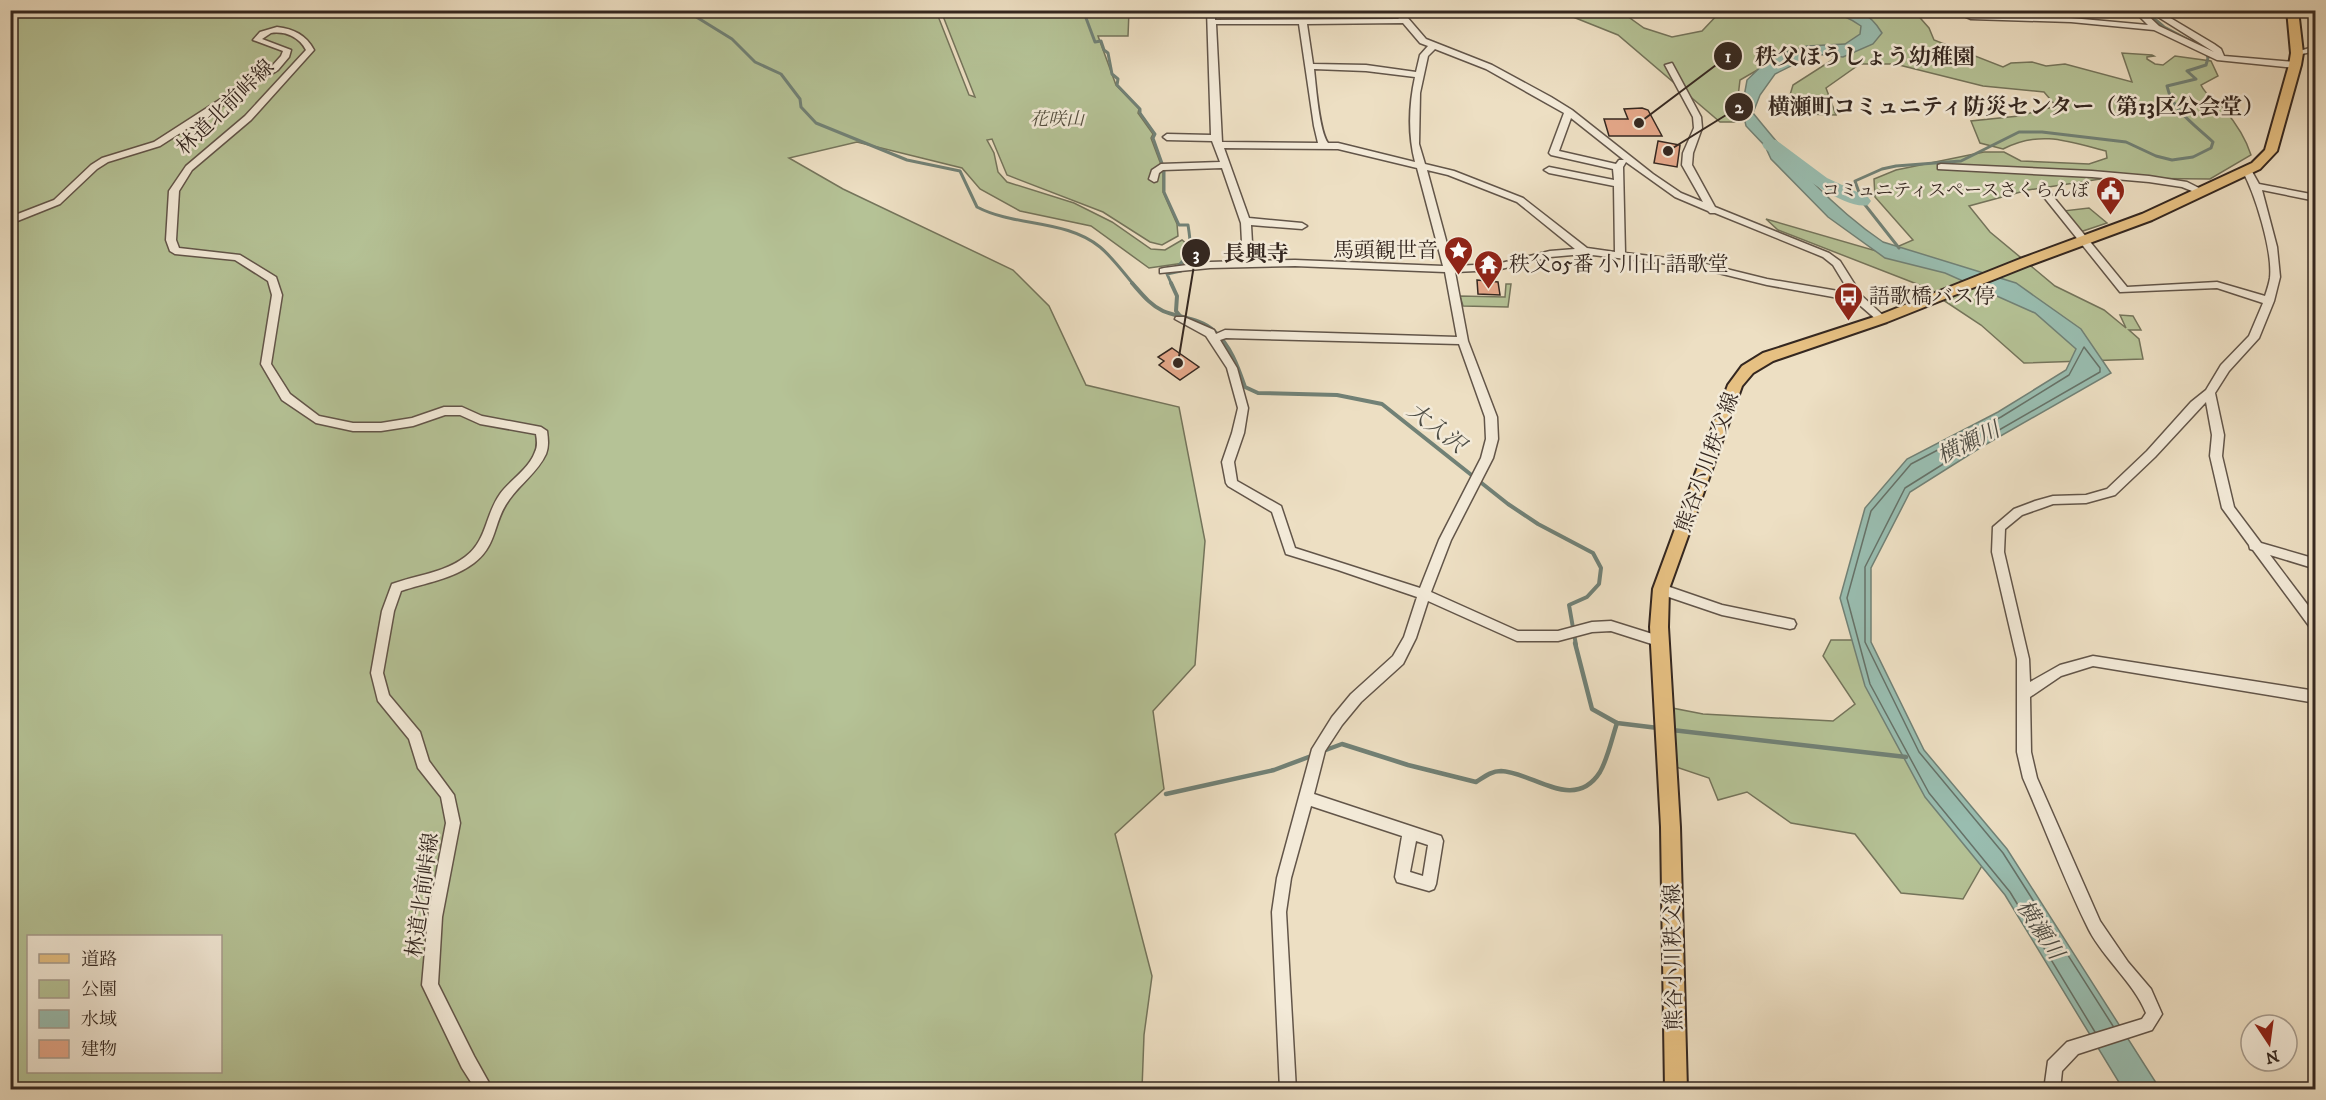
<svg xmlns="http://www.w3.org/2000/svg" width="2326" height="1100" viewBox="0 0 2326 1100" font-family="'IM FELL DW Pica','Noto Serif JP',serif">
	<style>
		.green { fill: #b5c296; stroke: #74745b; stroke-width: 1.5; fill-rule: evenodd }
		.water { fill: #99bdb0; stroke: #718176; stroke-width: 1.5 }
		.lines { fill: none; stroke-linecap: round; stroke-linejoin: round }
		.shore { stroke: #667268; stroke-width: 1.5 }
		.stream-far2 { stroke: #718176; stroke-width: 3 }
		.stream-far1 { stroke: #718176; stroke-width: 4 }
		.stream { stroke: #718176; stroke-width: 4.5 }
		.river { fill: #99bdb0; fill-rule: evenodd }
		.building { fill: #e6a88a; stroke: #342720; stroke-width: 1.5 }
		.minor-casing { stroke: #625549; stroke-width: 3 }
		.major-casing { stroke: #342720; stroke-width: 4 }
		.minor { fill: #f3ead8; fill-rule: evenodd }
		.major { fill: #e6c082; fill-rule: evenodd }
		.labels { text-anchor: middle; stroke-width: 5; stroke-linejoin: round; paint-order: stroke }
		.far-park-label { font-size: 18px; font-style: italic; fill: #544e3e; stroke: #f3ead8 }
		.far-poi-label { font-size: 18px; fill: #342720; stroke: #f3ead8; text-anchor: end }
		.street-label { font-size: 21px; fill: #342720; stroke: #f3ead8 }
		.poi-label { font-size: 21px; fill: #342720; stroke: #f3ead8; text-anchor: start }
		.water-label { font-size: 22px; font-style: italic; fill: #4d4c44; stroke: #f3ead8 }
		.leader { fill: none; stroke: #342720; stroke-width: 2 }
		.callout-dot { fill: #342720; stroke: #f3ead8; stroke-width: 2 }
		.mark-label { font-size: 18px; text-anchor: middle; font-weight: bold; fill: #fff }
		.callout-label { font-size: 22px; text-anchor: middle; font-weight: bold; fill: #342720; stroke: #f3ead8; stroke-width: 5; stroke-linejoin: round; paint-order: stroke }
	</style>
	<rect width="100%" height="100%" fill="#eddfc3"/>
	<filter id="stains"><feTurbulence type="fractalNoise" baseFrequency=".00333" numOctaves="4"/><feColorMatrix values="0 0 0 0 .2 0 0 0 0 .09 0 0 0 0 .02 0 0 0 .5 -.17"/></filter>
	<radialGradient id="worn" r=".72"><stop offset=".6" stop-color="#630" stop-opacity="0"/><stop offset="1" stop-color="#630" stop-opacity=".3"/></radialGradient>
	<g class="green">
		<path d="M10,11h926l33,84 6,2 -34,-86h188l-1,25h-30l18,49 23,24 -1,4 15,21 -2,4 12,32v22l14,32 1,12 -16,9 -12,-3 -47,-30 -96,-37 -15,-36 -5,1 7,13 4,19 9,10 67,21 38,19 39,27 14,1 17,-10 11,9 -9,14 -35,5 -58,-42 -71,-15 -40,-22 -18,-21 -105,-26 -68,16 54,31 170,81 36,36 37,79 93,22 26,134 -10,124 -42,46 11,78 -49,45 37,142 -8,59 -2,54h-1131zM28,936h192v136h-192z"/>
		<path d="M1558,11h62l24,17 28,9 30,-6 19,-20h94l19,6 30,-4 -2,-2h52l15,17 5,12 69,27 8,-4 21,-1 14,4 19,-2 67,18 -10,-29 30,2 2,1 -7,1v2l8,5 8,1 12,-9 36,5 7,15 -17,9c6,13 15,14 23,24 11,13 22,30 27,46l-41,24 -103,-1 -79,12 -59,16 21,26 65,54 49,24 22,18 -6,-13 13,1 8,14h-12l10,9 4,20 -119,4 -43,-38 -59,-39 -144,-56 -12,-11 117,34 30,-13 -38,-43 -1,-18 22,-9 88,-18h20l17,9 68,3 18,-6 -1,-7c-38,-10 -66,-21 -103,-2l-23,-6 -9,-22 48,-5 37,-10 -12,-14 -61,-6 -88,-22h-35l-34,24 10,27 -30,-1 -19,-9 6,-20 47,-30 -25,-6 -49,16 -26,15 -5,42h-15l-102,-87z"/>
		<polygon points="2089,208 2107,223 2080,232 2063,211"/>
		<polygon points="1506,284 1511,284 1508,307 1463,306 1460,296 1505,297"/>
		<polygon points="1831,640 1853,640 1983,864 1963,899 1901,893 1855,834 1791,823 1747,792 1718,800 1709,778 1673,766 1672,708 1703,714 1833,721 1855,704 1823,656"/>
	</g>
	<path class="water" d="M1823,11c29,0 43,-5 59,22l-9,11 -30,13 -28,-3 -40,20 -15,21 -7,18c39,48 77,93 130,129l133,41 65,46 30,44 -128,73 -73,46 -39,76v74l53,108 83,99 153,240h-37l-118,-194 -80,-98 -60,-111 -25,-88 25,-90 42,-49 91,-47 68,-42 10,-21 -41,-36 -90,-40 -60,-15 -57,-41 -57,-58 -6,-13 -19,-20 -4,-18 5,-28 25,-24 35,-10 38,-2 15,-10 1,-8c-11,-8 -23,-13 -38,-15z"/>
	<g class="lines">
		<polyline class="shore" points="2095,1032 2010,892 1929,793 1870,684 1847,598 1871,511 1911,464 2001,417 2069,375 2084,347 2100,368 2100,372 1980,441 1905,488 1865,567 1865,642 1919,752 2003,853 2113,1026"/>
		<g class="stream-far2">
			<path d="M685,10l47,29 23,23 26,12 19,25 1,8 15,16 91,37 53,11 17,36c38,20 89,12 123,40 12,10 23,25 34,38"/>
			<path d="M1083,10l12,32 6,-1 3,9 4,3 4,21 6,5 -1,6 23,24v4l15,21 -2,4 11,31v23l15,33h9c3,19 5,27 -10,41l3,5 -14,3 5,11"/>
			<polyline points="2144,10 2164,27 2202,47"/>
			<path d="M1899,248l-37,-47 -7,-20 27,-12 14,-3 65,-5 58,-29h23l84,10 30,14 16,4 21,-3 18,-9 2,-6c-17,-16 -41,-32 -46,-56l29,-7 -9,-8 19,-6 2,-7 -2,-6"/>
		</g>
		<g class="stream-far1">
			<path d="M1132,283c9,10 18,22 31,28 16,7 38,7 51,20 17,15 24,36 31,56l13,6 79,2 45,9 126,100 30,20 55,29 8,15 -2,16 -12,13 -18,8 7,40"/>
			<polyline points="1171,283 1177,296 1176,311 1180,316"/>
		</g>
		<g class="stream">
			<polyline points="1575,643 1592,709 1617,723 1658,728"/>
			<polyline points="1672,730 1906,757"/>
			<path d="M1323,751l19,-7 66,21 68,17c8,-5 15,-11 25,-11 32,1 73,42 99,1 8,-14 12,-34 17,-49"/>
			<polyline points="1166,794 1274,770 1314,755"/>
		</g>
		<path class="river" d="M1770,139l6,1 51,38 41,19 3,4 -3,4c-25,6 -83,-42 -104,-57l-2,-4z"/>
	</g>
	<g class="building">
		<polygon points="1642,108 1648,110 1662,136 1609,136 1604,119 1628,119 1624,109"/>
		<polygon points="1658,141 1680,145 1677,167 1654,163"/>
		<polygon points="1477,280 1498,282 1500,295 1478,294"/>
		<polygon points="1172,348 1199,367 1180,380 1159,365 1164,361 1158,357"/>
	</g>
	<g class="lines">
		<defs>
			<g id="minor">
				<path d="M1207,10h8v10l184,-1 -7,-9h9l25,29 66,26 59,32 21,13 81,64 28,19 22,9 -21,-37 1,-12 11,-25 -1,-11 -28,-52 7,-2 29,54 1,11 -9,25 -1,12 23,42 114,46 11,8 22,35 25,23 -5,3 -4,-1 -23,-20 -88,-16 -73,-18 -110,-13 -34,3 -53,13 -42,2 13,69 29,76 1,22 -5,19 -42,82 -20,52 87,39h40l34,-9 19,-1 51,16 2,4 -2,4 -4,1 -47,-15 -19,1 -34,9h-41l-89,-40 -12,37 -13,26 -42,38 -19,23 -17,26 -11,43 127,42 2,5 -7,43 -2,5 -5,2 -32,-9 -2,-5 7,-41 -91,-30 -20,72 -5,34 10,178h-16l-8,-178 5,-34 35,-129 20,-32 19,-23 42,-38 11,-19 13,-40 -79,-27 -52,-16 -14,-42 -44,-26 -2,-3 -4,-21 10,-29 6,-25 -11,-40 -21,-32 -31,-17 1,-2h8l30,13 2,4 9,-4 232,7 -12,-65 -150,-6 -85,2 -50,5v-4l4,-1 46,-6 33,-1 -2,-38 -19,-55 -59,2 -4,3 -2,8 -3,1 -5,-3 3,-9 9,-6 59,-2 -8,-21 -45,-1 -4,-3 4,-3 44,1zM1403,23l17,20 8,3 -8,9 -4,17 -50,-7 -53,-1 -6,-40zM1216,24h83l15,102 4,17 -96,-1zM1435,49l51,20 78,44 -15,40 2,2 62,14 1,11 -65,-13 -5,3 5,3 65,13 1,66 -28,-4 -64,-50 -69,-27 -29,-7 -6,-20 1,-51 8,-37zM1314,69l52,2 49,6c-6,27 -7,58 0,85l-77,-19h-10c-9,-12 -12,-57 -14,-74zM1571,118l53,42h-5l-3,4 -57,-13zM1224,148l114,1 79,19 26,98 -148,-6 -42,1 -2,-36 51,4 5,-3 -5,-3 -53,-5zM1626,162l49,35 33,14 2,2h5l108,44 10,8 17,28 -83,-14 -73,-18 -69,-8 -2,-86zM1427,170l21,5 69,27 58,47 -25,2 -53,13 -44,2zM1226,338l233,6 26,73 1,22 -5,19 -42,82 -19,48 -125,-40 -14,-42 -44,-25 -3,-19 10,-29 4,-25 -11,-40 -17,-28zM1416,841l12,4 -5,31 -13,-4z"/>
				<polygon points="1950,10 1962,10 1972,15 2071,18 2148,25 2133,10 2142,10 2159,26 2214,52 2147,10 2157,10 2214,44 2221,49 2224,56 2295,62 2299,65 2295,68 2217,60 2154,30 2071,22 1971,19"/>
				<path d="M277,27c17,2 29,8 37,23l-63,70 -59,50 -13,21 -3,49 3,8 61,7 36,22 6,18 -11,69 19,30 29,22 34,7h28l31,-5 32,-11h18l20,9 59,11 6,4c1,8 2,15 -1,23 -8,18 -26,30 -37,46 -16,21 -11,45 -35,63 -21,16 -49,20 -73,28l-7,20 -11,62 6,22 31,37 9,29 25,34 6,28 -18,94 -4,67 36,72 19,34h-17l-14,-22 -40,-83 6,-68 18,-94 -5,-26 -23,-29 -9,-29 -31,-38 -7,-28 11,-62 10,-27c24,-9 52,-11 73,-27 22,-16 20,-42 35,-63 10,-14 29,-25 35,-42 3,-6 2,-12 1,-18l-56,-10 -20,-9h-15l-32,11 -32,5h-28l-37,-8 -34,-23 -21,-36 11,-69 -4,-14 -33,-21 -60,-6 -5,-3 -4,-11 3,-49 17,-25 59,-50 61,-66c-7,-13 -20,-19 -35,-17l-9,6 29,11 -2,7 -11,13 -118,76 -52,16 -11,7 -37,35 -50,20v-7l44,-17 37,-35 11,-7 52,-16 118,-76 9,-10 2,-5 -30,-11 7,-8z"/>
				<polygon points="2316,46 2316,51 2297,55 2293,53"/>
				<polygon points="1941,164 2092,171 2149,176 2187,182 2207,192 2202,195 2182,187 2149,182 2092,177 1938,169 1938,165"/>
				<path d="M2247,167l3,1 9,16 57,11v6l-54,-11 15,57 3,30 -6,24 -15,37 -30,33 -14,22 9,42 -2,21 12,51 27,36 55,16v10l-46,-14 46,61v15l-4,-1 -59,-80 -3,-1 -1,-4 -27,-37 -12,-52 2,-21 -6,-33 -51,55 -40,38 -29,8 -33,1 -11,4 -20,7 -17,14 -1,23 25,107 1,23 30,-17 33,-9 223,35v12l-223,-37 -32,10 -31,21 1,55 6,26 63,143 28,41 23,27 11,25 -10,16 -74,24 -16,17 -2,19h-16l4,-29 19,-19 75,-23 4,-6c-12,-30 -42,-54 -57,-83 -24,-48 -44,-102 -66,-152l-6,-26v-93l-25,-107 1,-25 21,-18 21,-8 18,-5 33,-1 21,-6 40,-38 44,-49 15,-12 15,-25 28,-29 14,-33 -46,-15 -97,4 -81,-101 5,-3 3,1 80,98 90,-5 48,14c2,-6 4,-12 5,-18 3,-27 -15,-85 -28,-108z"/>
				<polygon points="1661,584 1722,605 1790,619 1794,620 1796,624 1794,628 1790,629 1722,615 1657,593 1655,589 1657,585"/>
			</g>
			<polygon id="major" points="2287,10 2298,10 2303,53 2301,65 2277,151 2260,169 2152,220 2030,265 1887,322 1773,361 1753,373 1742,386 1669,589 1668,627 1680,827 1687,1090 1665,1090 1661,827 1650,627 1653,589 1728,385 1742,366 1763,353 1877,316 2020,259 2142,214 2252,163 2265,150 2289,65 2291,53"/>
		</defs>
		<use href="#minor" class="minor-casing"/>
		<use href="#major" class="major-casing"/>
		<use href="#minor" class="minor"/>
		<use href="#major" class="major"/>
	</g>
	<defs>
		<symbol id="civic-pin" viewBox="-11 -11 22 30"><path d="M0 17L-7.5 6A9.5 9.5 0 1 1 7.5 6Z" fill="#8f2418" stroke="#f3ead8"/><path d="M-.6-6.5H3V-4.5H.6V-3L4-1V1h2V6H-6V1h2V-1L-.6-3ZM-1.2 2.5V6h2.4V2.5Z" fill="#fff"/></symbol>
		<symbol id="sight-pin" viewBox="-11 -11 22 30"><path d="M0 17L-7.5 6A9.5 9.5 0 1 1 7.5 6Z" fill="#8f2418" stroke="#f3ead8"/><path d="M0-6L1.8-2.2L6-1.7L2.9 1.2L3.7 5.4L0 3.3L-3.7 5.4L-2.9 1.2L-6-1.7L-1.8-2.2Z" fill="#fff"/></symbol>
		<symbol id="temple-pin" viewBox="-11 -11 22 30"><path d="M0 17L-7.5 6A9.5 9.5 0 1 1 7.5 6Z" fill="#8f2418" stroke="#f3ead8"/><path d="M0-6L5-2H3V0L6.5 2.5H4V6H1.5V3h-3V6H-4V2.5H-6.5L-3 0V-2H-5Z" fill="#fff"/></symbol>
		<symbol id="bus-pin" viewBox="-11 -11 22 30"><path d="M0 17L-7.5 6A9.5 9.5 0 1 1 7.5 6Z" fill="#8f2418" stroke="#f3ead8"/><path d="M-5-6H5V4H4V6H2V4H-2V6H-4V4H-5ZM-3.5-4V0h7V-4ZM-3.5 1.2v1.5H-2V1.2ZM2 1.2v1.5H3.5V1.2Z" fill="#fff"/></symbol>
	</defs>
	<g fill-rule="evenodd">
		<use href="#civic-pin" x="2094" y="174" width="33" height="45"/>
		<use href="#sight-pin" x="1442" y="234" width="33" height="45"/>
		<use href="#temple-pin" x="1472" y="248" width="33" height="45"/>
		<use href="#bus-pin" x="1832" y="280" width="33" height="45"/>
	</g>
	<g class="labels">
		<g class="far-park-label">
			<text x="1057" y="125">花咲山</text>
		</g>
		<g class="far-poi-label">
			<text x="2089" y="196">コミュニティスペースさくらんぼ</text>
		</g>
		<g class="street-label">
			<text transform="translate(225 107) rotate(-44)" y="7">林道北前峠線</text>
			<text transform="translate(1707 462) rotate(-70)" y="7">熊谷小川秩父線</text>
			<text transform="translate(422 895) rotate(-82)" y="7">林道北前峠線</text>
			<text transform="translate(1673 957) rotate(-91)" y="7">熊谷小川秩父線</text>
		</g>
		<g class="poi-label">
			<text x="1438" y="257" text-anchor="end">馬頭観世音</text>
			<text x="1509" y="271">秩父05番 小川山 語歌堂</text>
			<text x="1869" y="303">語歌橋バス停</text>
		</g>
		<g class="water-label">
			<text transform="translate(1437 427) rotate(38)" y="8">大入沢</text>
			<text transform="translate(1968 442) rotate(-26)" y="8">横瀬川</text>
			<text transform="translate(2041 929) rotate(57)" y="8">横瀬川</text>
		</g>
	</g>
	<path class="leader" d="M1639 123L1728 56M1668 151L1739 107M1178 363L1196 253"/>
	<g class="callout-dot">
		<circle cx="1639" cy="123" r="6"/>
		<circle cx="1668" cy="151" r="6"/>
		<circle cx="1178" cy="363" r="6"/>
		<circle cx="1728" cy="56" r="15"/>
		<circle cx="1739" cy="107" r="15"/>
		<circle cx="1196" cy="253" r="15"/>
	</g>
	<g class="mark-label">
		<text x="1728" y="62">1</text>
		<text x="1739" y="113">2</text>
		<text x="1196" y="260">3</text>
	</g>
	<g class="callout-label">
		<text x="1865" y="64">秩父ほうしょう幼稚園</text>
		<text x="2016" y="114">横瀬町コミュニティ防災センター（第13区公会堂）</text>
		<text x="1256" y="261">長興寺</text>
	</g>
	<rect width="2326" height="1100" fill="none" stroke="#eddfc3" stroke-width="36"/>
	<rect x="12" y="12" width="2302" height="1076" fill="none" stroke="#342720" stroke-width="3"/>
	<rect x="18" y="18" width="2290" height="1064" fill="none" stroke="#342720" stroke-width="1.5"/>
	<rect x="27" y="935" width="195" height="138" fill="#f3ead8" stroke="#a79c8e" stroke-width="1.5"/>
	<rect x="39" y="954" width="30" height="9" fill="#e6c082" stroke="#a79c8e" stroke-width="1.5"/>
	<text x="81" y="965" font-size="18" fill="#342720">道路</text>
	<rect x="39" y="980" width="30" height="18" fill="#b5c296" stroke="#a79c8e" stroke-width="1.5"/>
	<text x="81" y="995" font-size="18" fill="#342720">公園</text>
	<rect x="39" y="1010" width="30" height="18" fill="#99bdb0" stroke="#a79c8e" stroke-width="1.5"/>
	<text x="81" y="1025" font-size="18" fill="#342720">水域</text>
	<rect x="39" y="1040" width="30" height="18" fill="#e6a88a" stroke="#a79c8e" stroke-width="1.5"/>
	<text x="81" y="1055" font-size="18" fill="#342720">建物</text>
	<g transform="translate(2269 1043) rotate(167)"><circle r="28" fill="#f3ead8" stroke="#a79c8e" stroke-width="1.5"/>
	<path d="M0-4.5L10 22L0 15L-10 22Z" fill="#8f2418"/>
	<text y="-9" font-size="16" font-weight="bold" text-anchor="middle" fill="#342720">N</text>
	</g>
	<rect width="100%" height="100%" filter="url(#stains)"/>
	<rect width="100%" height="100%" fill="url(#worn)"/>
</svg>
